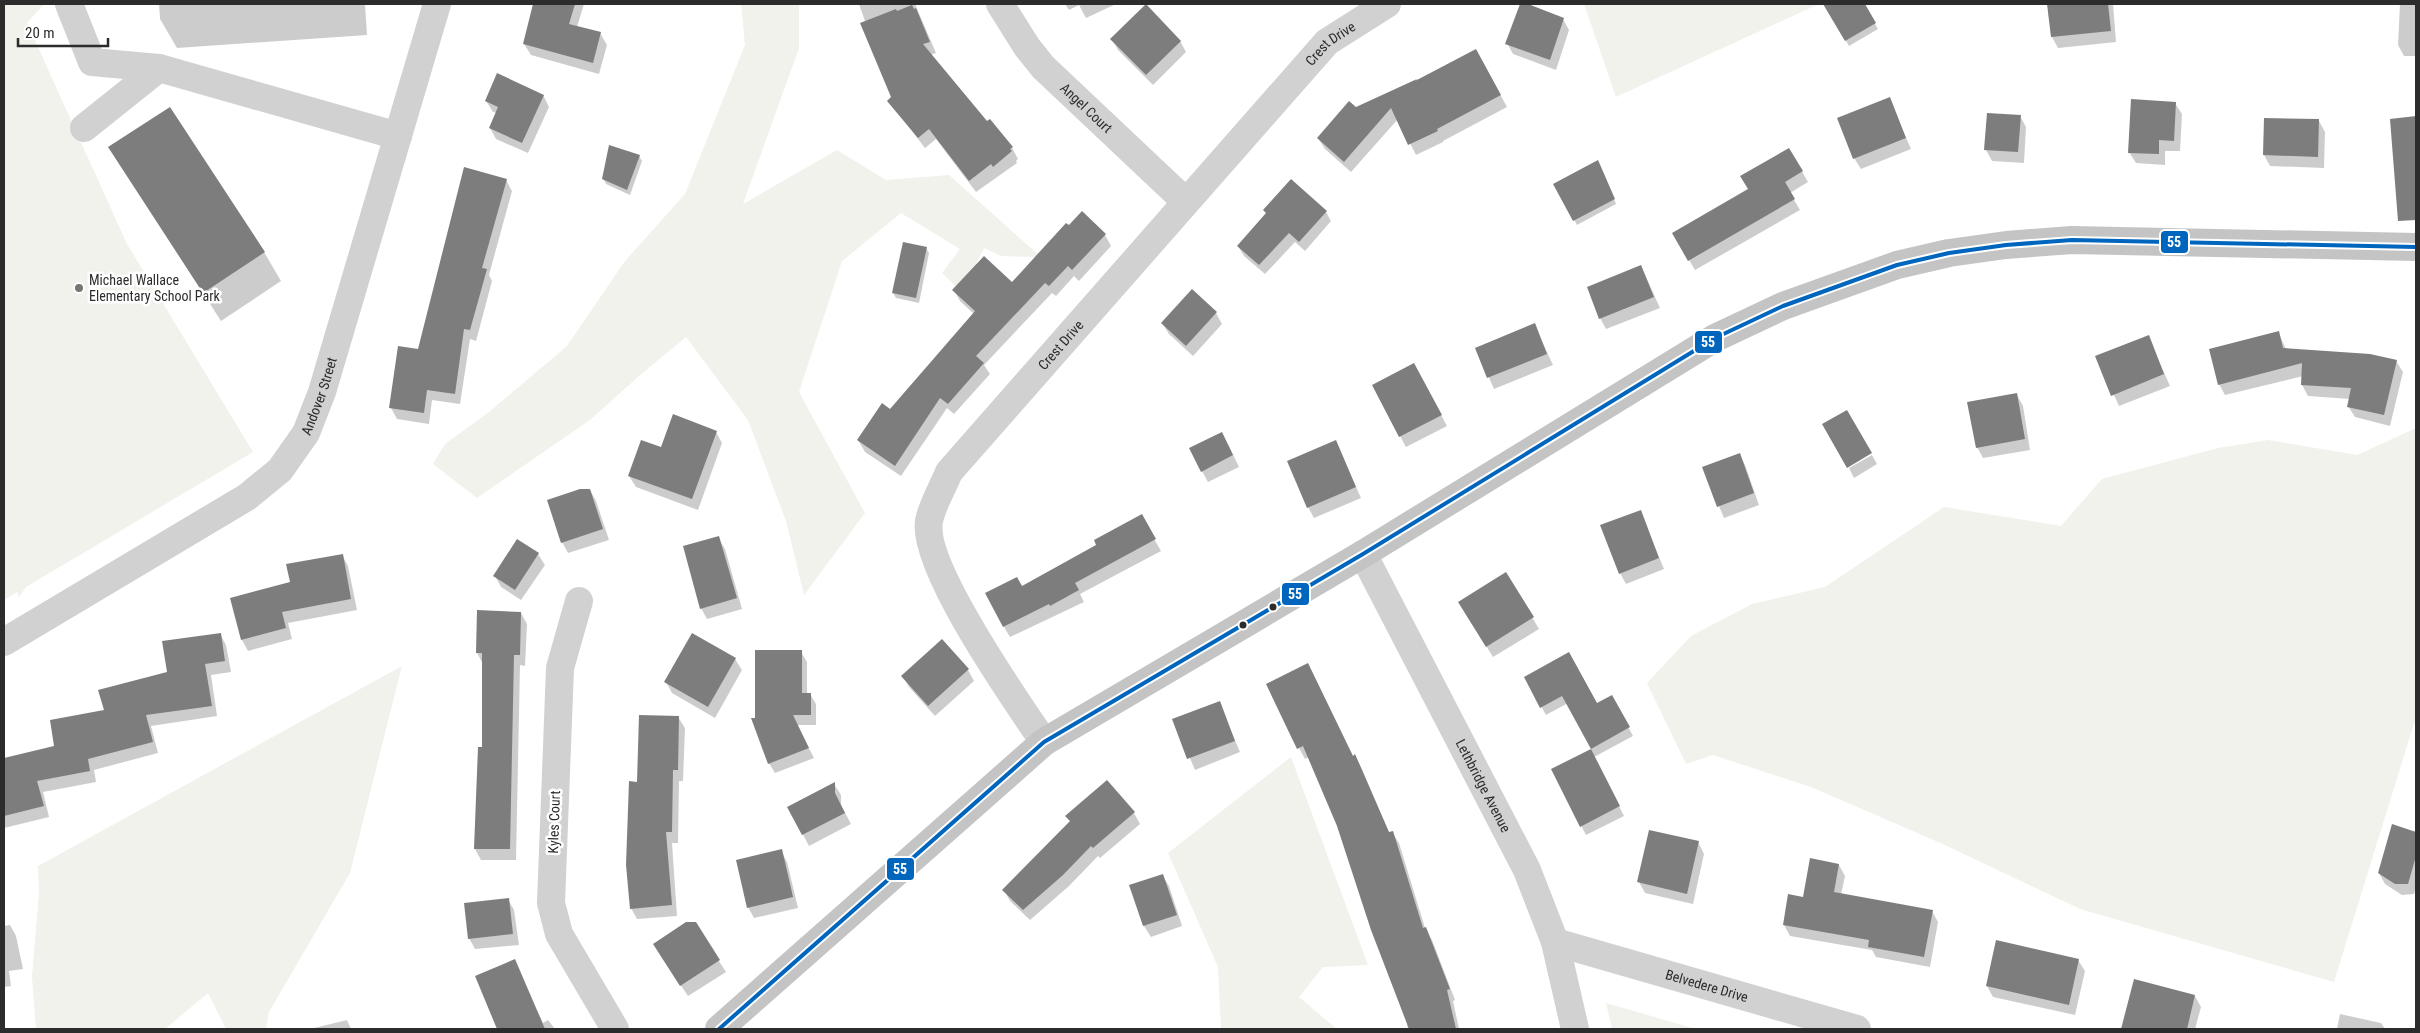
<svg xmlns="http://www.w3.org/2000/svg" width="2420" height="1033" viewBox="0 0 2420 1033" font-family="'Roboto Condensed',sans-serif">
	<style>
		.green { fill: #f1f2eb }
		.shadow { fill: #0003 }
		.building { fill: #7d7d7d }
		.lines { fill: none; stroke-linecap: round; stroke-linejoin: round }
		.minor { stroke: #d1d1d1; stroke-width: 28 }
		.major { stroke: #c4c4c4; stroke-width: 28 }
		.bus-1-casing { stroke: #fff; stroke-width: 8 }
		.bus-1 { stroke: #0065bd; stroke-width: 4 }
		.poi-dot { fill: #767676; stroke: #fff; stroke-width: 2 }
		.bus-dot { fill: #2c2c2c; stroke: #fff; stroke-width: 2 }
		.labels { text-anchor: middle; stroke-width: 5; stroke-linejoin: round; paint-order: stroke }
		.street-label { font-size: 14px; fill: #2c2c2c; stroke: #fff }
		.poi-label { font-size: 14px; fill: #2c2c2c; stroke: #fff; text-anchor: start }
		.line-badge { stroke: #fff; stroke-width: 2 }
		.badge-label { font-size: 14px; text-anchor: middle; font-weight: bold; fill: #fff }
	</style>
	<rect width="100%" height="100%" fill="#fff"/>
	<g class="green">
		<polygon points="4,4 44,4 27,23 127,244 253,452 26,587 19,597 17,592 4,600"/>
		<polygon points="741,4 799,4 799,48 743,204 837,150 886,180 949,175 1041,257 1001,256 984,248 962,292 942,273 960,249 901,213 842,261 799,392 865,513 804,595 786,521 748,420 686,337 639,376 590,420 477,498 433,464 445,444 489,412 567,346 625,261 685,194 745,45"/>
		<polygon points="1584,4 1819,4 1616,97"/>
		<polygon points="2416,428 2416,717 2334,982 2080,909 1945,845 1811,787 1713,755 1686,764 1647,683 1691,636 1752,604 1825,587 1944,507 2061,526 2102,479 2218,448 2268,440 2357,455"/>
		<polygon points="402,666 350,873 269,1012 266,1029 226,1029 208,993 165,1029 36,1029 32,977 39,893 38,866"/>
		<polygon points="1291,757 1368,965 1323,967 1299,997 1337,1029 1221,1029 1218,967 1168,853"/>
		<polygon points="1606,1003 1696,1029 1612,1029"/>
	</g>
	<g class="shadow">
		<polygon points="159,4 365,4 367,35 177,48 160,19"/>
		<polygon points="535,4 584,4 577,27 600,33 607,45 599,74 531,55 524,44"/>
		<polygon points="859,4 915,4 936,53 930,55 986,123 990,120 1012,148 1018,159 1016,161 1017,163 976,192 936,139 925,148 889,101 892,98"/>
		<polygon points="1065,4 1116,4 1086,18 1079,5 1069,10"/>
		<polygon points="1522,4 1563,19 1569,30 1556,70 1513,54 1507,43"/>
		<polygon points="1825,4 1864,4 1878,29 1849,46"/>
		<polygon points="2049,4 2113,4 2116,42 2058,48 2052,37"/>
		<polygon points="2400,4 2416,4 2416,56 2404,56 2398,45"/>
		<polygon points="1112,39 1180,41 1186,52 1153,85 1118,50"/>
		<polygon points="1482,61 1507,107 1443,141 1443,142 1416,155 1398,119 1351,172 1325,149 1318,138 1356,109 1416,80"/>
		<polygon points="543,95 549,107 528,153 496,139 490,128 497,113 493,112 486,101"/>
		<polygon points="1889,99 1911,149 1861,169 1854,158"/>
		<polygon points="2175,103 2182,114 2180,151 2165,151 2165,165 2136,163 2129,152"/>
		<polygon points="2020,116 2026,127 2024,163 1992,161 1986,150"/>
		<polygon points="2416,118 2416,189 2403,190 2392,120"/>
		<polygon points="2319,121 2325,132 2324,168 2270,166 2264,155"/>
		<polygon points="110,148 264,252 281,281 221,321"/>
		<polygon points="1789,149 1808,182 1790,193 1800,210 1695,270 1674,234 1749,190"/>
		<polygon points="639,156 642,161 630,195 606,184 603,178"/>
		<polygon points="1598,161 1616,204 1577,225 1555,184"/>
		<polygon points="506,180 512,191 489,275 492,281 476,341 470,339 460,404 432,400 429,424 397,419 391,408"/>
		<polygon points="1326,212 1331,221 1305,251 1295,242 1265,274 1244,256 1238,246"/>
		<polygon points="1069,227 1105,235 1111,246 1079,281 1074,276 1056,296 1052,293 984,365 990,374 954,414 947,408 901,476 865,452 858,440 890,411 974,314 960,301 954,290 1012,283"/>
		<polygon points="926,248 929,253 919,303 896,298 893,293"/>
		<polygon points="1641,266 1660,308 1606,329 1600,318"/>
		<polygon points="1216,313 1222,324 1193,356 1169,334 1162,323"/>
		<polygon points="1534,324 1553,365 1494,389 1476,348"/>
		<polygon points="2278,332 2286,349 2396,361 2403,372 2390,426 2355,417 2348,406 2350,399 2308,396 2302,385 2303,376 2225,395 2219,384"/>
		<polygon points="2148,336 2170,386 2119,406 2097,357"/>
		<polygon points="1419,374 1447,426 1406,447 1400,436"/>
		<polygon points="2017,395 2023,406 2030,450 1983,458 1977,447"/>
		<polygon points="716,432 722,443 698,510 636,487 629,476 661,449"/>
		<polygon points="1336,442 1361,498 1314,518 1308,507"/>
		<polygon points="1228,444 1239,467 1208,482 1202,471"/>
		<polygon points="1739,454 1745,465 1759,505 1724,518 1703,468"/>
		<polygon points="1872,455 1877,464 1854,478 1849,468"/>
		<polygon points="590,490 596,501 609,540 568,553 562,542"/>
		<polygon points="1640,511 1664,569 1626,584 1620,573"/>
		<polygon points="1141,516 1161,551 1080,594 1084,602 1010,637 1004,627 1022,587 1098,545"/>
		<polygon points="718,538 725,549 742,609 707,619 701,608"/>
		<polygon points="518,541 538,554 545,565 521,600 501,587 495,576"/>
		<polygon points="342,555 348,566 357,610 288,623 292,639 248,651 242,640 291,583"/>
		<polygon points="1506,573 1539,629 1493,657 1466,613"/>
		<polygon points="521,613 527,624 525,666 520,665 516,860 481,860 475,849 479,748 483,748 483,664 477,653"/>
		<polygon points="220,634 226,645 231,672 211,675 217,716 151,726 158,753 94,770 96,782 43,792 49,817 4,828 4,760 56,747 105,711 168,673"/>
		<polygon points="801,652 807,662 807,694 810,694 816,704 816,725 797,725 814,758 775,773 769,763 756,719"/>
		<polygon points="735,659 742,670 715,718 672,693 666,682"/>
		<polygon points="968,670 974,681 935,716 909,687 903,676"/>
		<polygon points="1525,677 1597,705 1612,697 1633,736 1594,757 1624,816 1586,835 1552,769 1592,749 1568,703 1546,715"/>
		<polygon points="1268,684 1353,757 1355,756 1361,767 1389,833 1392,832 1399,843 1425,928 1432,940 1455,1000 1453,1001 1459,1029 1408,1029 1405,1014 1338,825 1309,757 1305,759 1299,748"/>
		<polygon points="1219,703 1240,752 1195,770 1174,720"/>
		<polygon points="678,717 685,728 683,781 679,781 678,843 672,843 677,916 637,919 631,908 638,783"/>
		<polygon points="834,784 841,795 841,805 851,824 809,846 789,808"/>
		<polygon points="1134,813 1140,824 1100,858 1098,856 1069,886 1030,920 1010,901 1004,890 1071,822 1067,816"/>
		<polygon points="2392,826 2416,833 2416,887 2414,894 2402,895 2385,884 2379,873"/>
		<polygon points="1698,842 1704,854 1693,904 1645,893 1639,882"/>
		<polygon points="781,851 787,862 798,908 754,918 748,907"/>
		<polygon points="1839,865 1845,876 1841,895 1932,911 1938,922 1930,967 1876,957 1872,950 1790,936 1784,925 1804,898"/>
		<polygon points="1162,875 1169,886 1182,926 1151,937 1144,926 1131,886"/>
		<polygon points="508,899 514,910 519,945 475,949 469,938"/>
		<polygon points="695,924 726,972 688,996 661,956"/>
		<polygon points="10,925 16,936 23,969 9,971 11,986 4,987 4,926"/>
		<polygon points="2078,960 2085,971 2075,1015 1993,997 1987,986"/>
		<polygon points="514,961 543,1023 548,1020 555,1029 499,1029 497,1026"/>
		<polygon points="2135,981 2195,996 2201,1007 2195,1029 2123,1029"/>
		<polygon points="2340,1014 2381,1023 2385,1029 2337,1029"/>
		<polygon points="347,1020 351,1029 310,1029"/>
	</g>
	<g class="building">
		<polygon points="533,4 575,4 569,24 601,32 593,63 523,44"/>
		<polygon points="1146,4 1181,41 1146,75 1110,39"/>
		<polygon points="1520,4 1528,4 1564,18 1550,60 1505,44"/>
		<polygon points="1823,4 1865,4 1876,23 1845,41"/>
		<polygon points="2047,4 2108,4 2111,31 2051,37"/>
		<polygon points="912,5 914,9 916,8 930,42 923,44 987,121 990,119 1013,147 1010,149 1012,151 993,167 991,164 969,181 929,129 918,138 887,101 891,97 860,23 896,9 897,11"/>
		<polygon points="1476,49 1501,95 1437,129 1438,131 1408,145 1391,108 1344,162 1317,138 1349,101 1356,107 1417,79 1415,81"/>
		<polygon points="497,73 544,95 522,143 489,128 498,107 485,101"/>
		<polygon points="1890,97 1906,138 1853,159 1837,118"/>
		<polygon points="2131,99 2176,102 2174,141 2159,140 2159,154 2128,153"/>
		<polygon points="170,107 265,252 203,293 108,147"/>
		<polygon points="1987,113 2021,115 2018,152 1984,150"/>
		<polygon points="2416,116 2416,220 2398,221 2390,119"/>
		<polygon points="2264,118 2319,119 2318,157 2263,155"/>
		<polygon points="609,145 640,155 627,190 602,179"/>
		<polygon points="1789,148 1803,171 1785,182 1795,199 1688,261 1672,233 1748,189 1740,176"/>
		<polygon points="1598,160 1615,199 1573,221 1553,184"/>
		<polygon points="464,167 507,179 482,268 487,269 470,330 464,329 455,394 427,390 424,413 389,408 398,346 418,349"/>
		<polygon points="1291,179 1327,211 1299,242 1289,233 1259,265 1237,246 1266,213 1263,210"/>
		<polygon points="1082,211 1106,234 1072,270 1068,266 1049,286 1045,283 976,356 984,363 948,404 940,398 895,466 857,440 882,403 890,409 975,311 952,290 984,256 1012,282 1066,223 1069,225"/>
		<polygon points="903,242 927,247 916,298 892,293"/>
		<polygon points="1641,265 1654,297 1599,319 1587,287"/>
		<polygon points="1192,289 1217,312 1186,346 1161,323"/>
		<polygon points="1535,323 1547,354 1487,378 1475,348"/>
		<polygon points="2279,331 2283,348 2370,354 2397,360 2384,415 2347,407 2351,388 2301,385 2302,363 2218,385 2209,349"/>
		<polygon points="2149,335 2164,374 2111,396 2095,356"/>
		<polygon points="1414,363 1442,415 1399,437 1372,385"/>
		<polygon points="2017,393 2025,439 1976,448 1967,402"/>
		<polygon points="1847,410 1872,453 1847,468 1822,424"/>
		<polygon points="673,414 717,431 692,499 628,476 641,440 661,447"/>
		<polygon points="1222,432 1233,455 1201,472 1189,448"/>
		<polygon points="1336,440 1356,487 1307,508 1287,461"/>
		<polygon points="1740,453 1754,493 1717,507 1702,467"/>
		<polygon points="580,489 590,489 603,529 561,543 547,500"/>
		<polygon points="1641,510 1659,558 1619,574 1600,525"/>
		<polygon points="1142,514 1156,539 1075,583 1079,590 1050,606 1049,604 1003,627 985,593 1017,577 1022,586 1096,545 1094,540"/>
		<polygon points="719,536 737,598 700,609 683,546"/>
		<polygon points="517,539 539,553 515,590 493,576"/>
		<polygon points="343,554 351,599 282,612 286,628 241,640 230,598 290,582 286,564"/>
		<polygon points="1506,572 1534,617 1486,647 1458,602"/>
		<polygon points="477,610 521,612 520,655 514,655 510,849 474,849 478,747 482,747 482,653 476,653"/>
		<polygon points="221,633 225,661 205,664 212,706 146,715 153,742 88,759 90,771 37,781 44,806 4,816 4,758 54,746 50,720 104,710 98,690 167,672 162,641"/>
		<polygon points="692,633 736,658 708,707 664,682"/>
		<polygon points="942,639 969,669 928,706 901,676"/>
		<polygon points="755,650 802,650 802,693 811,693 811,715 793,715 809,748 768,764 751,718 755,718"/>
		<polygon points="1569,652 1597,703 1612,695 1630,727 1591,749 1562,696 1540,708 1524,677"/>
		<polygon points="1308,663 1353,756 1355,754 1389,832 1393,831 1423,928 1426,927 1450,989 1447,990 1456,1029 1409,1029 1371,930 1337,826 1303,746 1297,749 1266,684"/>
		<polygon points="1220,701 1235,741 1187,759 1172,719"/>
		<polygon points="639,715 679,716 678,770 673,770 672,832 666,832 672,905 630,909 626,865 629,781 637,782"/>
		<polygon points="1591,749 1620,806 1580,827 1551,769"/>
		<polygon points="1107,780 1135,812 1093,848 1091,846 1063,875 1023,910 1002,890 1070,821 1065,816"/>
		<polygon points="835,782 835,793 845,813 802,835 787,807"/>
		<polygon points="2392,824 2416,832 2416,856 2408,884 2395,884 2378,873"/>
		<polygon points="1649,830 1699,841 1687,894 1637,882"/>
		<polygon points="782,849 793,897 747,908 736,860"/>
		<polygon points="1810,858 1839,864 1834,892 1933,910 1924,957 1868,947 1869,940 1783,925 1788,894 1803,897"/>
		<polygon points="1163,874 1177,915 1143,926 1129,885"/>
		<polygon points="509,898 513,934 468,939 464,903"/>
		<polygon points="686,922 696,922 720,960 680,986 653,944"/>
		<polygon points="1996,940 2079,959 2069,1005 1986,986"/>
		<polygon points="515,959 545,1029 497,1029 475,976"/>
		<polygon points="2134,979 2195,995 2187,1029 2121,1029"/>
	</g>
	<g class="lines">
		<g class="minor">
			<polyline points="69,4 92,62 159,68"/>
			<path id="s1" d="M1000,4l27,43 16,20 142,134"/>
			<polyline points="84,128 159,68 398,136"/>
			<path id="s2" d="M1363,554l164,316 28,72 20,87"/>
			<polyline points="579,601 560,668 551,903 559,934 615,1029"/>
			<path id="s3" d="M4,642l243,-145 33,-27 26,-37 16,-41 115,-388"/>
			<path id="s4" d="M1044,742c-27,-40 -123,-176 -115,-221 3,-16 14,-34 20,-49l378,-430 60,-38"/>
			<path id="s5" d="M1555,942l302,87"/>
		</g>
		<polyline class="major" points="719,1029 1044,742 1363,554 1715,338 1783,306 1897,265 1949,253 2006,245 2072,240 2416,247"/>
		<defs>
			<polyline id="bus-1" points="719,1029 1044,742 1363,554 1715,338 1783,306 1897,265 1949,253 2006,245 2072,240 2416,247"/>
		</defs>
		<use href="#bus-1" class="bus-1-casing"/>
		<use href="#bus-1" class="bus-1"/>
	</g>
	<circle class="poi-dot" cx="79" cy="288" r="5"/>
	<g class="bus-dot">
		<circle cx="1273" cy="607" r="4.5"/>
		<circle cx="1243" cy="625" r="4.5"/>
	</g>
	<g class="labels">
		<g class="street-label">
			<text dy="5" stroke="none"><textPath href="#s4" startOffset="879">Crest Drive</textPath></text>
			<text dy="5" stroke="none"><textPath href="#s1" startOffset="136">Angel Court</textPath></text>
			<text dy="5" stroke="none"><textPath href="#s4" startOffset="474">Crest Drive</textPath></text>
			<text dy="5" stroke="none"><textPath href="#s3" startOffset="410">Andover Street</textPath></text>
			<text dy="5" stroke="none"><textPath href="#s2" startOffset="261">Lethbridge Avenue</textPath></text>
			<text transform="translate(554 822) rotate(-88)" y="5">Kyles Court</text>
			<text dy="5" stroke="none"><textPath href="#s5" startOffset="158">Belvedere Drive</textPath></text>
		</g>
		<g class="poi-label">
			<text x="89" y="285">Michael Wallace<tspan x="89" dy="16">Elementary School Park</tspan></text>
		</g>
	</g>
	<g class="line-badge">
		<rect x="2160" y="230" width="29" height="24" rx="5" fill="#0065bd"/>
		<rect x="1694" y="330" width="29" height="24" rx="5" fill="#0065bd"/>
		<rect x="1281" y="582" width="29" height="24" rx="5" fill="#0065bd"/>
		<rect x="886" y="857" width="29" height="24" rx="5" fill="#0065bd"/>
	</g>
	<g class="badge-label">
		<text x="2174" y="247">55</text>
		<text x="1708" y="347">55</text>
		<text x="1295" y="599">55</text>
		<text x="900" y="874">55</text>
	</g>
	<rect width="2420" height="1033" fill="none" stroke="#2c2c2c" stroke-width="10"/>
	<path d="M18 38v8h90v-8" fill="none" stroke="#2c2c2c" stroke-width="2.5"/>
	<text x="25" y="38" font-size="15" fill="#2c2c2c" stroke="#ffffff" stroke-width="4" paint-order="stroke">20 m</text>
</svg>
